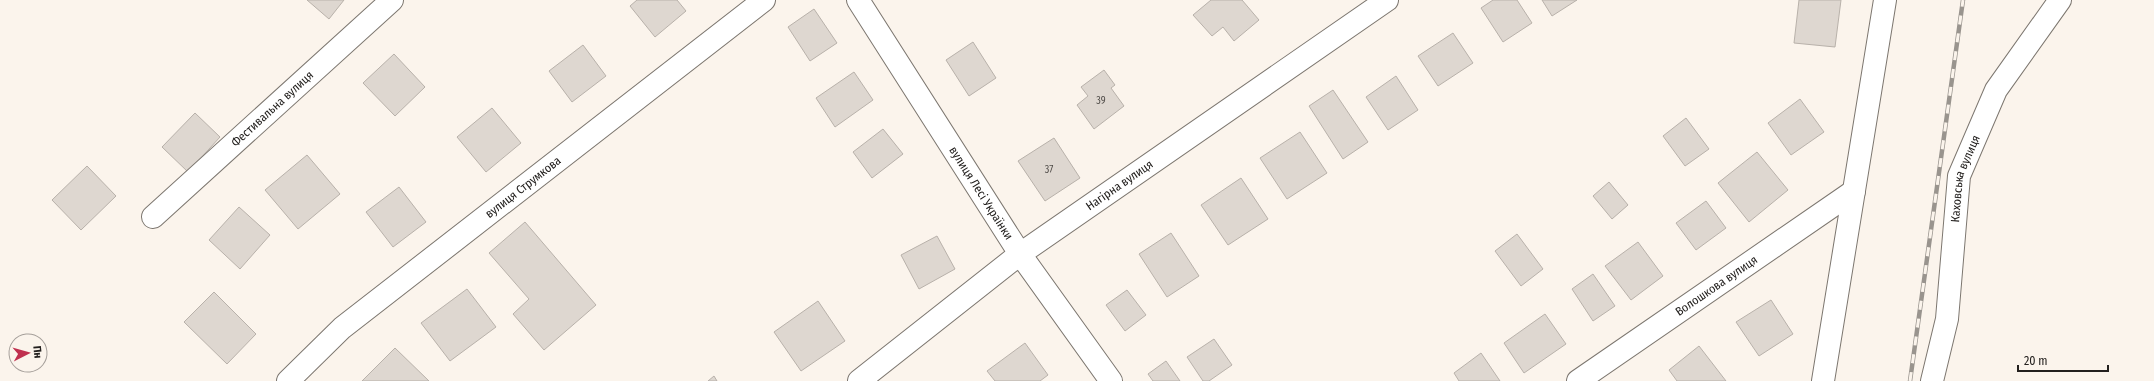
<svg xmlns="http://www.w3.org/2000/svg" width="2154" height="381" viewBox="0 0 2154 381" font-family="'Fira Sans Condensed',sans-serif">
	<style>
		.building { fill: #ded7d0; stroke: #b8b1aa }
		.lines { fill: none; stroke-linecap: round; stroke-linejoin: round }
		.street-casing { stroke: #7c766f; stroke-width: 24 }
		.secondary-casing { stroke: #7c766f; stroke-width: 24 }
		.street { stroke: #fff; stroke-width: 22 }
		.secondary { stroke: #fff; stroke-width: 22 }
		.rail-casing { stroke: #99948e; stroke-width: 4.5 }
		.rail { stroke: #fbf4ec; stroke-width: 3; stroke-dasharray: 9; stroke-linecap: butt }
		.labels { text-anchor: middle; stroke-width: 3; stroke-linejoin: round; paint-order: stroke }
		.number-label { font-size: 10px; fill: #524e4a }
		.street-label { font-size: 12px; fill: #23201e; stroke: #fbf4ec }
	</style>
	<rect width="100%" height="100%" fill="#fbf4ec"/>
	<g class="building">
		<polygon points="307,0 344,0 329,19"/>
		<polygon points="637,0 677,0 686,11 655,37 630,6"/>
		<polygon points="1211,0 1242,0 1259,20 1234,41 1223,27 1212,36 1193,15"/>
		<polygon points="1493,0 1517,0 1532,23 1503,42 1481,8"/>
		<polygon points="1542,0 1577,0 1552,16"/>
		<polygon points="1799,0 1841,0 1835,47 1794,43"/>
		<polygon points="814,9 837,43 810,61 788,27"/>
		<polygon points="1453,33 1473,63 1438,86 1418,56"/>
		<polygon points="973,42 996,78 969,96 946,60"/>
		<polygon points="583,45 606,76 572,102 549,71"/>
		<polygon points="394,54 425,87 395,116 363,83"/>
		<polygon points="1104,70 1115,85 1111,88 1124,106 1094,129 1077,105 1088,96 1081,87"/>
		<polygon points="854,72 873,100 835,127 816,98"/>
		<polygon points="1396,76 1418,110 1388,130 1366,97"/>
		<polygon points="1333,90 1368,142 1343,159 1309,106"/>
		<polygon points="1800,99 1824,132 1791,155 1768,123"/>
		<polygon points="492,108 521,143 486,172 457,137"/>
		<polygon points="195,113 220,137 188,172 162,147"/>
		<polygon points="1686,118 1709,149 1685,166 1663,136"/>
		<polygon points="883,129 903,154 872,178 853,152"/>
		<polygon points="1300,132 1327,173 1287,199 1260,158"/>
		<polygon points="1054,138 1080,178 1045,201 1018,161"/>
		<polygon points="1757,152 1788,190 1749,222 1718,183"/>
		<polygon points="307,155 340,194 298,229 265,190"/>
		<polygon points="87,166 116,196 81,230 52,200"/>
		<polygon points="1241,178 1268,219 1228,245 1201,205"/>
		<polygon points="1609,182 1628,205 1612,219 1593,196"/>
		<polygon points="399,187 426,222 393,247 366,212"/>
		<polygon points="1706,201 1726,228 1696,250 1676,223"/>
		<polygon points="239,207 270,235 240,269 209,240"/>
		<polygon points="525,222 596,305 544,350 513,314 529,299 489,253"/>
		<polygon points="1171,233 1199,276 1167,297 1139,254"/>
		<polygon points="1517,234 1543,269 1521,286 1495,251"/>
		<polygon points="937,236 955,269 919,289 901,255"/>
		<polygon points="1638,242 1663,276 1631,300 1605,266"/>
		<polygon points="1593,274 1615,306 1593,321 1572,289"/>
		<polygon points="467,289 496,327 450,361 421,323"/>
		<polygon points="1127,290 1146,315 1125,331 1106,305"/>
		<polygon points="214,292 256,334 227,364 184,322"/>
		<polygon points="1771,300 1793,334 1759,356 1736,322"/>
		<polygon points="818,301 845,341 801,371 774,332"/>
		<polygon points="1545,314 1566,344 1524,373 1504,343"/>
		<polygon points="1214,339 1232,365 1209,381 1203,381 1187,357"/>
		<polygon points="1025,343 1048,375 1040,381 995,381 987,371"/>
		<polygon points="1699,346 1726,381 1677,381 1669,370"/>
		<polygon points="395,348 429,381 362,381"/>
		<polygon points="1481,353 1500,381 1459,381 1454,373"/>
		<polygon points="1166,361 1180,381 1153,381 1148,374"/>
		<polygon points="714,376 717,381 708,381"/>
	</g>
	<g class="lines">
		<defs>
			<g id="street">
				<path id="s1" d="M858,0l162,254 91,127"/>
				<path id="s2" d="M153,217l239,-217"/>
				<path id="s3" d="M288,381l54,-53 422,-328"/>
				<path id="s4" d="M1578,381l276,-190"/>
				<polyline points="1823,381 1885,0"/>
				<path id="s5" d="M1932,381l15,-62 12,-143 37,-86 64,-90"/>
			</g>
			<g id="secondary">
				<path id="s6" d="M859,381l161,-127 367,-254"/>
			</g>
		</defs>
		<use href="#street" class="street-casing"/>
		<use href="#secondary" class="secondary-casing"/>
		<use href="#street" class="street"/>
		<use href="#secondary" class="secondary"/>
		<defs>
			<polyline id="rail" points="1910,381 1963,0"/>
		</defs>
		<use href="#rail" class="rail-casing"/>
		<use href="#rail" class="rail"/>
	</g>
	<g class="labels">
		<g class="number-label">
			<text x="1101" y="104">39</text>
			<text x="1049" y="173">37</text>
		</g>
		<g class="street-label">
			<text dy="4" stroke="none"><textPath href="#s2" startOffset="161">Фестивальна вулиця</textPath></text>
			<text dy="4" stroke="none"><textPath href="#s5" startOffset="206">Каховська вулиця</textPath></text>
			<text dy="4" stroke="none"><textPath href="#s6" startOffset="326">Нагірна вулиця</textPath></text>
			<text dy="4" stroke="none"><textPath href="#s3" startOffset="305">вулиця Струмкова</textPath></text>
			<text dy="4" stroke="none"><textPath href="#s1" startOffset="229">вулиця Лесі Українки</textPath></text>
			<text dy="4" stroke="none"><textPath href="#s4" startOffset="168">Волошкова вулиця</textPath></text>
		</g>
	</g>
	<g transform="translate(28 353) rotate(84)"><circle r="19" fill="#fbf4ec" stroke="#a59f9a"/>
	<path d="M0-3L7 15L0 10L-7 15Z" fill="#c0304f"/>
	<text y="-6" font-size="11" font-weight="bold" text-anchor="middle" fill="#23201e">Пн</text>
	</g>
	<path d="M2018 365v6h90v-6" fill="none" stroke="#23201e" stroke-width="2"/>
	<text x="2024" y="365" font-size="12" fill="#23201e" stroke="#fbf4ec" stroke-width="3" paint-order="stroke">20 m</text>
</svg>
